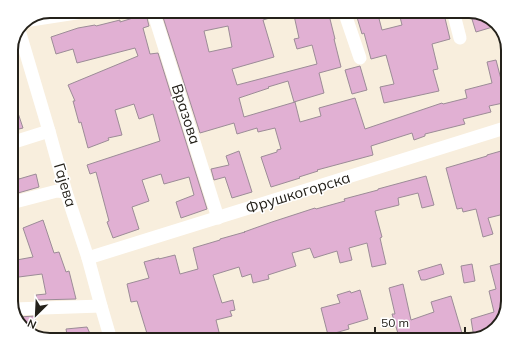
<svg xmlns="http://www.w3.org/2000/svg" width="519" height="351" viewBox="0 0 519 351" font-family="Mulish,sans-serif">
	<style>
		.building { fill: #e1b0d3; stroke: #9c8c97; fill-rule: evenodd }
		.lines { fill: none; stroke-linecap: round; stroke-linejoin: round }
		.minor { stroke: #fff; stroke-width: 13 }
		.labels { text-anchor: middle; stroke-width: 3; stroke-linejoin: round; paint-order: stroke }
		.street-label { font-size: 15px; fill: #24211a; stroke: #fff }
		.rim { fill: none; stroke: #24211a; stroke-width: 2 }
	</style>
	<rect width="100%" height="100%" fill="#f8eedd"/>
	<g class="building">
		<path d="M161,11h9v3l11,-3h102v3l-20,6 11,37 -42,12 5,16 80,-21 -5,-19 -15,4 -3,-10 5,-1 -6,-27h35l7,28h-1l7,28 -22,6 5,20 -30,9 -6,-21 -20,6 1,1 -30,10 5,19 51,-15 5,20 21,-6 -2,-8 36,-10 10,31 77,-26 1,1 24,-6 -2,-8 27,-7 -5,-21 9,-2 6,23 6,-2v21l-19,4 2,6 -28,7 2,5 -40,10v2l-11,4 -2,-7 -41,13 2,9 -56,15 1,1 -19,6 1,1 -29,9 -10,-30 16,-5v-2l4,-1 -6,-21 -17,4 -1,-4 -20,6 -3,-11 -34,10zM228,26l4,21 -23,5 -5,-21z"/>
		<polygon points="366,11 377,11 382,30 402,25 400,17 419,11 439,11 440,15 444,14 450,39 432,44 438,69 433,70 439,91 384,103 380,87 394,84 386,55 371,59 364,33 362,34 356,14"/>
		<polygon points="146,14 149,26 143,28 150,54 158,53 207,209 181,218 176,202 194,195 189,177 164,184 161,174 142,180 149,201 132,207 139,229 113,238 107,222 109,221 96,172 90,174 87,165 160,141 153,114 139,119 134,104 115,110 122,135 108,138 109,140 88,148 81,122 79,123 73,101 75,101 68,85 138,56 135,48 77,63 73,49 56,54 51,37 78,28 95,25 96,26 120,20 120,22"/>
		<polygon points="479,14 491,18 496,26 476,32 471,16"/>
		<polygon points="360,66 367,90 352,94 345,70"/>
		<polygon points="11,98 13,98 23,128 11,131"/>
		<polygon points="508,149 508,168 505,169 508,184 508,213 488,218 493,234 483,237 476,209 463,212 462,208 457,209 446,168 487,156 487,155"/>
		<polygon points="239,151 252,192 232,198 225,177 214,180 211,169 229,165 226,156"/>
		<polygon points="13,159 19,179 36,174 39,187 11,195 11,160"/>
		<polygon points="426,176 434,205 422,208 418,193 398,198 399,205 375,211 382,237 380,238 386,264 372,267 367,243 349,248 352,260 340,263 337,251 314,258 310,248 292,253 296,266 268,275 269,279 253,283 251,274 242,277 239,267 213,275 222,303 233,300 235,310 230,311 232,316 216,320 221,340 207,340 206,335 188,340 149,340 137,301 131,302 127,284 149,278 144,262 159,258 159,259 175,255 180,274 198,269 193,248 220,240 220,239 245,232 244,232 272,222 315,208 316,209 345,201 344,199 378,190 378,189"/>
		<polygon points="43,220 54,253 59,252 66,272 69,271 76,299 36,300 36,295 46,294 42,274 11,278 11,261 33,257 23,228"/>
		<polygon points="502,263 508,288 508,302 501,323 474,338 471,319 494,312 489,291 496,289 490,266"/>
		<polygon points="441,264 444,274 425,280 421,280 418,271"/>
		<polygon points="472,264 475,281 464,283 461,266"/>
		<polygon points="403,284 411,320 434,312 431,302 451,296 464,340 400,340 392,314 395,314 389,288"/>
		<polygon points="360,290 368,319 348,325 349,329 328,335 321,308 340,303 337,295 350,291 351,293"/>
		<polygon points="35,316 34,330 26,330 19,317"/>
		<polygon points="87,327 92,338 81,340 68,340 66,329"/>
	</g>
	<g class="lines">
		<g class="minor">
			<polyline points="153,11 218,218"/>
			<polyline points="344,11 360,58"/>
			<polyline points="453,11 460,38"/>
			<polyline points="24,21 89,11"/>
			<polyline points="19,30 49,131 66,192 88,258 101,306 111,340"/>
			<polyline points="11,143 49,131"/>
			<polyline points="11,203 57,191 66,192"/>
			<polyline points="88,258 508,127"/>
			<polyline points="14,309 101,306"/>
		</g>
	</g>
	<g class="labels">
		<g class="street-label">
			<text transform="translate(186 114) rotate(72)" y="5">Вразова</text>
			<text transform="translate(65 185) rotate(73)" y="5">Гајева</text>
			<text transform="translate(298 193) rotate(-17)" y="5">Фрушкогорска</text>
		</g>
	</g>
	<path d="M0 0H519V351H0ZM50 18H469A32 32 0 0 1 501 50V301A32 32 0 0 1 469 333H50A32 32 0 0 1 18 301V50A32 32 0 0 1 50 18Z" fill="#fff" fill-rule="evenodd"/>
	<path class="rim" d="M50 18H469A32 32 0 0 1 501 50V301A32 32 0 0 1 469 333H50A32 32 0 0 1 18 301V50A32 32 0 0 1 50 18Z"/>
	<g transform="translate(36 315) rotate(204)" stroke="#ffffff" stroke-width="3" paint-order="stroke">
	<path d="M0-3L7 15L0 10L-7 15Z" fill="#24211a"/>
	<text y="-6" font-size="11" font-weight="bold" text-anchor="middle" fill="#24211a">N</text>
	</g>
	<path d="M375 327v6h90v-6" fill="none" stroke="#24211a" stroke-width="2"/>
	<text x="381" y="327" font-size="12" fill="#24211a" stroke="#ffffff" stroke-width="3" paint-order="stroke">50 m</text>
</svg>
